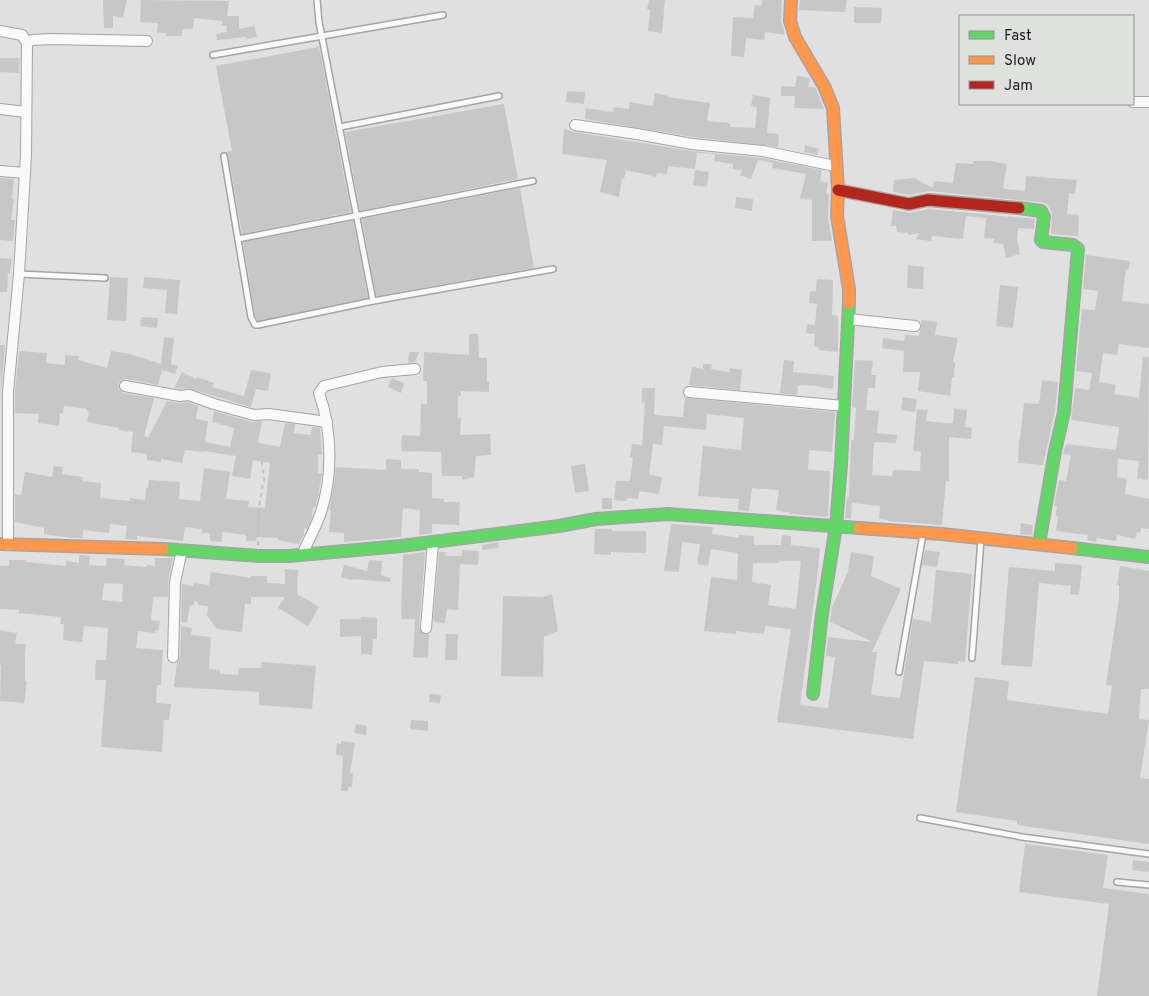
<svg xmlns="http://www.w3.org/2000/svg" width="1149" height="996" viewBox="0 0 1149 996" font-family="Overpass,sans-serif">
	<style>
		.building { fill: #c7c7c7; fill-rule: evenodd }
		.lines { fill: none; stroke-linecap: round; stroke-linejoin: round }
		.lane-casing { stroke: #a4a4a4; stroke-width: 8 }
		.street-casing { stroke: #a4a4a4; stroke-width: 12 }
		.fast-casing { stroke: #a4a4a4; stroke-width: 14 }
		.slow-casing { stroke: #a4a4a4; stroke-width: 14 }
		.jam-casing { stroke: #a4a4a4; stroke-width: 14 }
		.path { stroke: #c0c0c0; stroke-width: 2; stroke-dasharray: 4 4; stroke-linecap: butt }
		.lane { stroke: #fafafa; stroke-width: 5 }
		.street { stroke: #fafafa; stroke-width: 10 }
		.fast { stroke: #63d668; stroke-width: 11 }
		.slow { stroke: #ff974d; stroke-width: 11 }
		.jam { stroke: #b3261e; stroke-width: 11 }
	</style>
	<rect width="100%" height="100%" fill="#e0e0e0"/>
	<g class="building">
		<polygon points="103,0 127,0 123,18 113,16 113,28 104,28"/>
		<polygon points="141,0 229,1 227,16 239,16 239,29 254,26 257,37 247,39 246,37 217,40 216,34 227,32 226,26 222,26 222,21 194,18 193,29 182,29 182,36 166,36 166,33 157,33 158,23 140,22"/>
		<polygon points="649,0 665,0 662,33 648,31 650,10 647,9"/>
		<polygon points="762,0 782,0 781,21 785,35 765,32 764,40 746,38 744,57 731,56 733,17 753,18 755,5 761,6"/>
		<polygon points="800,0 847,0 845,12 799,10"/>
		<polygon points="854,7 882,8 881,23 854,23"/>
		<polygon points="319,47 351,212 242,234 228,155 226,152 232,151 216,66"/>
		<polygon points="0,58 20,58 19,73 0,72"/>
		<polygon points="797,76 810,78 808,87 815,87 824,109 794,108 795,96 781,96 781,86 795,87"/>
		<polygon points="567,91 585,92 584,104 566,102"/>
		<polygon points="655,93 668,96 668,97 710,103 707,121 730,123 730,127 755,128 757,107 751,106 753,95 770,98 767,133 779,134 778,147 693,137 585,119 586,108 613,112 614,107 629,109 630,102 653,106"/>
		<polygon points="504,104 518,179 360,211 345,132"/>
		<polygon points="564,129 574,132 691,151 762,158 822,170 820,181 828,183 826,194 829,194 828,217 832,241 812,241 812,200 800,198 806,174 772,168 773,163 758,160 751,179 740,175 742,170 733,169 733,164 714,161 715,154 697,153 695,169 668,166 667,174 657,173 656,177 626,170 624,179 622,179 619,197 600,192 607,160 562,154"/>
		<polygon points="805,145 819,149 817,155 804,152"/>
		<polygon points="973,161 992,161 1007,164 1003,188 1005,189 1025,191 1026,176 1077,180 1075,194 1069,193 1067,214 1079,215 1078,236 1051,234 1052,213 1047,204 1039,202 929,191 909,195 893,192 894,180 914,178 933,188 934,181 953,183 956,163 973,164"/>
		<polygon points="695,170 709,172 707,187 693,185"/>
		<polygon points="0,178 14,179 12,199 14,199 11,220 15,220 13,241 0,240"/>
		<polygon points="520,188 534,268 376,296 362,219"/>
		<polygon points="736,197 753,199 752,211 735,208"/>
		<polygon points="929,209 1035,219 1034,229 1018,228 1017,239 1020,254 1006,258 1003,244 993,243 994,239 984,238 986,218 966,216 963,239 932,236 931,241 916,239 919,233 908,235 908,233 897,232 896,226 891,226 893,210 910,213"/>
		<polygon points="353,221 368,298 258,321 255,316 243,242"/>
		<polygon points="1086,255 1130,261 1129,269 1126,269 1122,301 1149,304 1149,348 1119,344 1117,355 1103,353 1099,382 1116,385 1114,394 1139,398 1143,357 1149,357 1148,480 1137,478 1139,461 1118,459 1117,477 1127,479 1125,494 1149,499 1149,529 1141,528 1140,533 1137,532 1135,539 1117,535 1116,541 1097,538 1096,542 1087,540 1088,535 1056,531 1058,516 1056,516 1057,506 1054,506 1059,480 1066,481 1071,455 1063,454 1066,444 1116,450 1119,427 1071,420 1075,388 1089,390 1092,373 1076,371 1082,309 1095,310 1098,291 1083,289"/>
		<polygon points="0,258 12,259 10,273 8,273 7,292 0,292"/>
		<polygon points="908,265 924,267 923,289 907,288"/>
		<polygon points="110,277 128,278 126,321 107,320"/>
		<polygon points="144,277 180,280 177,314 165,313 167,290 143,288"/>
		<polygon points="817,279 833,280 832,315 838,316 838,352 819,350 819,347 814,346 815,334 806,333 807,324 815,325 817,304 809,303 810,291 816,291"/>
		<polygon points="1000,285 1018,287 1013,328 996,326"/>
		<polygon points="141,317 158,318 157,328 140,326"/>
		<polygon points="922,320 937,322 935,335 958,338 953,362 955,362 954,377 952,377 950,396 918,391 920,372 903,372 904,351 882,348 883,338 904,341 905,335 919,336"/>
		<polygon points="469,334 478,334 479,358 487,358 487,382 489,382 489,392 461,391 461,396 458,396 458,418 461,418 460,435 490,434 491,455 476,456 474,477 462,480 462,476 442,476 441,452 401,451 402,435 420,436 421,404 427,404 427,381 423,381 424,352 469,355"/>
		<polygon points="164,337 174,338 171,364 178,366 175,374 162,370 158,385 126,379 122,380 118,384 119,389 123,393 154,398 144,436 148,438 167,401 179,403 188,402 198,406 196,419 208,421 205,442 230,447 234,428 212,422 214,411 252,422 262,421 258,443 280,447 285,423 295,424 294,433 311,435 312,427 320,428 322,455 318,455 318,473 322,473 318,496 315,508 313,507 312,517 307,529 304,528 304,535 299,544 278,540 278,538 257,537 256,541 246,541 246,535 222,532 222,542 210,541 210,533 201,533 202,529 185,527 183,541 137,536 137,540 125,539 127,526 110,524 109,533 83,530 83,538 73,538 44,534 44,528 15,522 15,494 21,495 25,472 52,477 54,466 63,467 62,474 83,477 82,481 101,483 100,498 130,501 130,498 145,500 146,488 148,488 149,480 180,482 179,499 200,501 204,468 230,472 226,499 249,501 248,507 265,508 270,463 253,460 250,479 232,476 236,456 204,451 204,452 185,450 182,463 161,459 161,462 147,460 147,454 131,452 133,432 119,430 119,428 87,422 89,412 87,411 87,409 64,406 63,413 60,413 59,426 38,423 39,414 15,413 15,392 19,351 47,353 46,363 65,365 65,355 79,356 78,360 107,368 111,351 130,354 161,364"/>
		<polygon points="0,345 5,345 1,391 1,412"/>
		<polygon points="409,352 419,352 415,362 408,363"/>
		<polygon points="784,360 794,361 793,372 834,376 833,389 819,387 819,386 798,385 797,395 780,393"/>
		<polygon points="855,360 873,361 871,375 876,375 875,388 868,388 866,410 879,411 877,433 897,435 896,443 874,442 872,475 892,476 893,470 920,471 921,452 913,451 917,409 928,410 926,421 944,423 953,423 954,409 967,410 965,427 972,428 971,439 949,437 949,481 946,481 942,525 888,521 888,520 879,519 880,506 852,503 851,519 845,518 847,497 849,497 851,440 854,440 856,408 852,407"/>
		<polygon points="703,364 712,364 711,369 729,372 730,368 742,370 740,390 689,385 692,367 703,369"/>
		<polygon points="251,370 271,373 268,391 256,389 251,407 191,389 174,388 182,372 196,379 197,377 214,383 212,387 244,396"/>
		<polygon points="392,378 404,383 401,393 388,387"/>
		<polygon points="1042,380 1058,382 1055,411 1043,465 1018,463 1019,439 1020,439 1024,403 1039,404"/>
		<polygon points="642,388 655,388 654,415 683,417 685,398 835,412 832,452 809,450 808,470 830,471 828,517 790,514 790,513 776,510 779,490 752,488 749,511 738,510 739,499 698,496 703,446 741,450 744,418 707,414 706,430 664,426 662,445 653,444 649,475 662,477 659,494 639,491 638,499 627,498 627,501 614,500 616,481 630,481 633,457 630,457 632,444 642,445 645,403 642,402"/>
		<polygon points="903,397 917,399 915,412 901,410"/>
		<polygon points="386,459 401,460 401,469 419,469 419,472 432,473 432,498 444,499 444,502 460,502 459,525 432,524 432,533 419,535 420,510 403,508 401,537 344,542 344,533 329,532 331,510 329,510 334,484 336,467 386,470"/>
		<polygon points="585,464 589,491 575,493 571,466"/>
		<rect x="602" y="498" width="10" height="11"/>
		<polygon points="1021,523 1033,525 1032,535 1020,534"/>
		<path d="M671,524l42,3 -1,7 27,4v-3l15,1v9h27l1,-10 9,1v9l29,3 -4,38 -16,119 28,3 7,-51 -9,-1 2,-19 45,5 -43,-20 2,-15 16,-35 3,-20 23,4 -3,20 30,13 -29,63h5l-6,43 29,3 13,-79 18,3 5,-52 36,4 -7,88 -7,-1v3l-34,-3 -11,78 -136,-17 14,-93 -26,-3 -1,8 -28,-3v3l-32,-3 7,-54 26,3 1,-27 -27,-4 -3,17 -11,-2 3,-20 -18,-2 -3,30 -15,-1zM779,561h22l-5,48 -28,-4 3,-20 -19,-3 1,-19h26z"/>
		<polygon points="595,529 612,529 612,531 646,531 646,553 611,552 611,555 594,554"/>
		<polygon points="498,542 499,548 482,550 482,545"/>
		<polygon points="462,550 479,551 478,565 460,564 458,610 447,609 445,623 433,622 439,552 446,552 445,556 462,556"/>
		<polygon points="925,550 940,552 937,567 922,565"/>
		<polygon points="425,552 419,627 423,634 429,634 428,658 413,657 415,619 401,619 403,555"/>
		<path d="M79,555l11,1 -1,9 17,1 1,-8 18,1 -1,6 22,2 1,-2 8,1v-8h18l-5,23v16h-15l-2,23 9,1 -2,10 -3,-1v3l-17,-2 -2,17 27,2 -2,35h-4l-1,18 15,1 -2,16h-5l-2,32 -61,-5 5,-67h-11l1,-20h10l2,-32 -24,-2 -2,16 -19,-2 1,-16h-4l1,-7 -42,-4v-3l-19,-1v-43h9v-6h17v2l40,4v-5l13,2zM104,583l19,1 -1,18 -20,-2z"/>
		<polygon points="369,560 382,561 381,575 391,578 390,582 353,579 352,580 341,577 344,565 367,571"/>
		<polygon points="1055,563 1082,565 1079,595 1070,594 1071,586 1039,583 1032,667 1001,665 1009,567 1055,571"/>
		<polygon points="1120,566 1149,571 1149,689 1141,689 1139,719 1149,720 1140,778 1149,779 1149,844 1017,825 1017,821 956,812 975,677 1009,681 1007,700 1108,714 1112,686 1106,685 1119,598 1119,585 1117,585"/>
		<polygon points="285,569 298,570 297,594 319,607 308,626 278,608 285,597 251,597 251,604 245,604 242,632 217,629 207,616 208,606 199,605 195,600 194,605 190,605 187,623 181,622 182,584 193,586 194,583 209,585 211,572 251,578 251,576 267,576 267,583 285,584"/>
		<polygon points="552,594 558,631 544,637 543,677 501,676 503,596 544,597"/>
		<polygon points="361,617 377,618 377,639 373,639 372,655 361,654 361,636 340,637 340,619 361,619"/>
		<polygon points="181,626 192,628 191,635 211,637 209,669 220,670 220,674 238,675 239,668 261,668 262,662 316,666 312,709 259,705 259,692 174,687 177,662 180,657"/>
		<polygon points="0,630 17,633 15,644 26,644 25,653 25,681 27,681 24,703 0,701 1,665 0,665"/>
		<polygon points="446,634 458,634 457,660 445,660"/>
		<polygon points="430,694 441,695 440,703 429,702"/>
		<polygon points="411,720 428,721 428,731 410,729"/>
		<polygon points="356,724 367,726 366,735 354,733"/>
		<polygon points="341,741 355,743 350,773 353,773 352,787 348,787 348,791 341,791 343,756 336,755 337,743 341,744"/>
		<polygon points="1025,844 1108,855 1103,888 1149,894 1149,996 1097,996 1109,904 1019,892"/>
		<polygon points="1133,860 1149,862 1149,872 1132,870"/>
	</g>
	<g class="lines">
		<defs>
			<g id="lane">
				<polyline points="317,0 319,22 373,301"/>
				<polyline points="213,55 443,15"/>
				<polyline points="340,127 499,96"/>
				<polyline points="224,156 251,317 255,325 258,325 373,301 553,269"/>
				<polyline points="238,239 533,181"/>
				<polyline points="19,274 105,278"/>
				<polyline points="972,658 981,539"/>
				<polyline points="899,672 923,534"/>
				<polyline points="920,818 1022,837 1149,854"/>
				<polyline points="1117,882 1149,885"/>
			</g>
			<g id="street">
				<polyline points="0,31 22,35 27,43 26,155 19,274 8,392 8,545"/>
				<polyline points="27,43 32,40 51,39 147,41"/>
				<polyline points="1133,102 1149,102"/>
				<polyline points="0,109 26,112"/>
				<polyline points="575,125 637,134 692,144 763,151 835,166"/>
				<polyline points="0,171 25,173"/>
				<polyline points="848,319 915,326"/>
				<polyline points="125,386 180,396 189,395 214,404 254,415 269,414 327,422"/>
				<polyline points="689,392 844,406"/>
				<path d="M302,555c6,-14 14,-28 19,-43 12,-37 11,-82 -2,-119l5,-7 58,-14 33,-3"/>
				<polyline points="426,628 433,542"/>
				<polyline points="173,657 175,582 182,550"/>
			</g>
			<g id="fast">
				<polyline points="1019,208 1041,211 1044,217 1041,240 1043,242 1073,245 1078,249 1064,412 1055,451 1039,544"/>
				<polyline points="1072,548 1149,557"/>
				<polyline points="163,549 258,556 289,556 401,546 559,526 596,519 668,514 859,528"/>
				<polyline points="813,694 822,614 836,526 841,464 849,303"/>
			</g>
			<g id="slow">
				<polyline points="791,0 790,21 795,37 824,86 833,108 838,190 837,216 849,289 849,303"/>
				<polyline points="859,528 942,534 1072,548"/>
				<polyline points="0,544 163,549"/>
			</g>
			<polyline id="jam" points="838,190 909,204 928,200 1019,208"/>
		</defs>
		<use href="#lane" class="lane-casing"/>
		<use href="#street" class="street-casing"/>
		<use href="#fast" class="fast-casing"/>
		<use href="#slow" class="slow-casing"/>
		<use href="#jam" class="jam-casing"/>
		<polyline class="path" points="258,545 259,506 264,479 261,455"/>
		<use href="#lane" class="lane"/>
		<use href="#street" class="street"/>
		<use href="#fast" class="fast"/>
		<use href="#slow" class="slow"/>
		<use href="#jam" class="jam"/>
	</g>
	<rect x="959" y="15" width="175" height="90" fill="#dfe1df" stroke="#919291"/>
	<rect x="969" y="31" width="25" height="8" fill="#63d668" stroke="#919291"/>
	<text x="1004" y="40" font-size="15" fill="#1b1c1b">Fast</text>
	<rect x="969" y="56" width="25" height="8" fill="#ff974d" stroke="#919291"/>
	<text x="1004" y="65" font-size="15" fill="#1b1c1b">Slow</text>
	<rect x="969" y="81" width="25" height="8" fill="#b3261e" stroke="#919291"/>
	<text x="1004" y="90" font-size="15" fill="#1b1c1b">Jam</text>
</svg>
